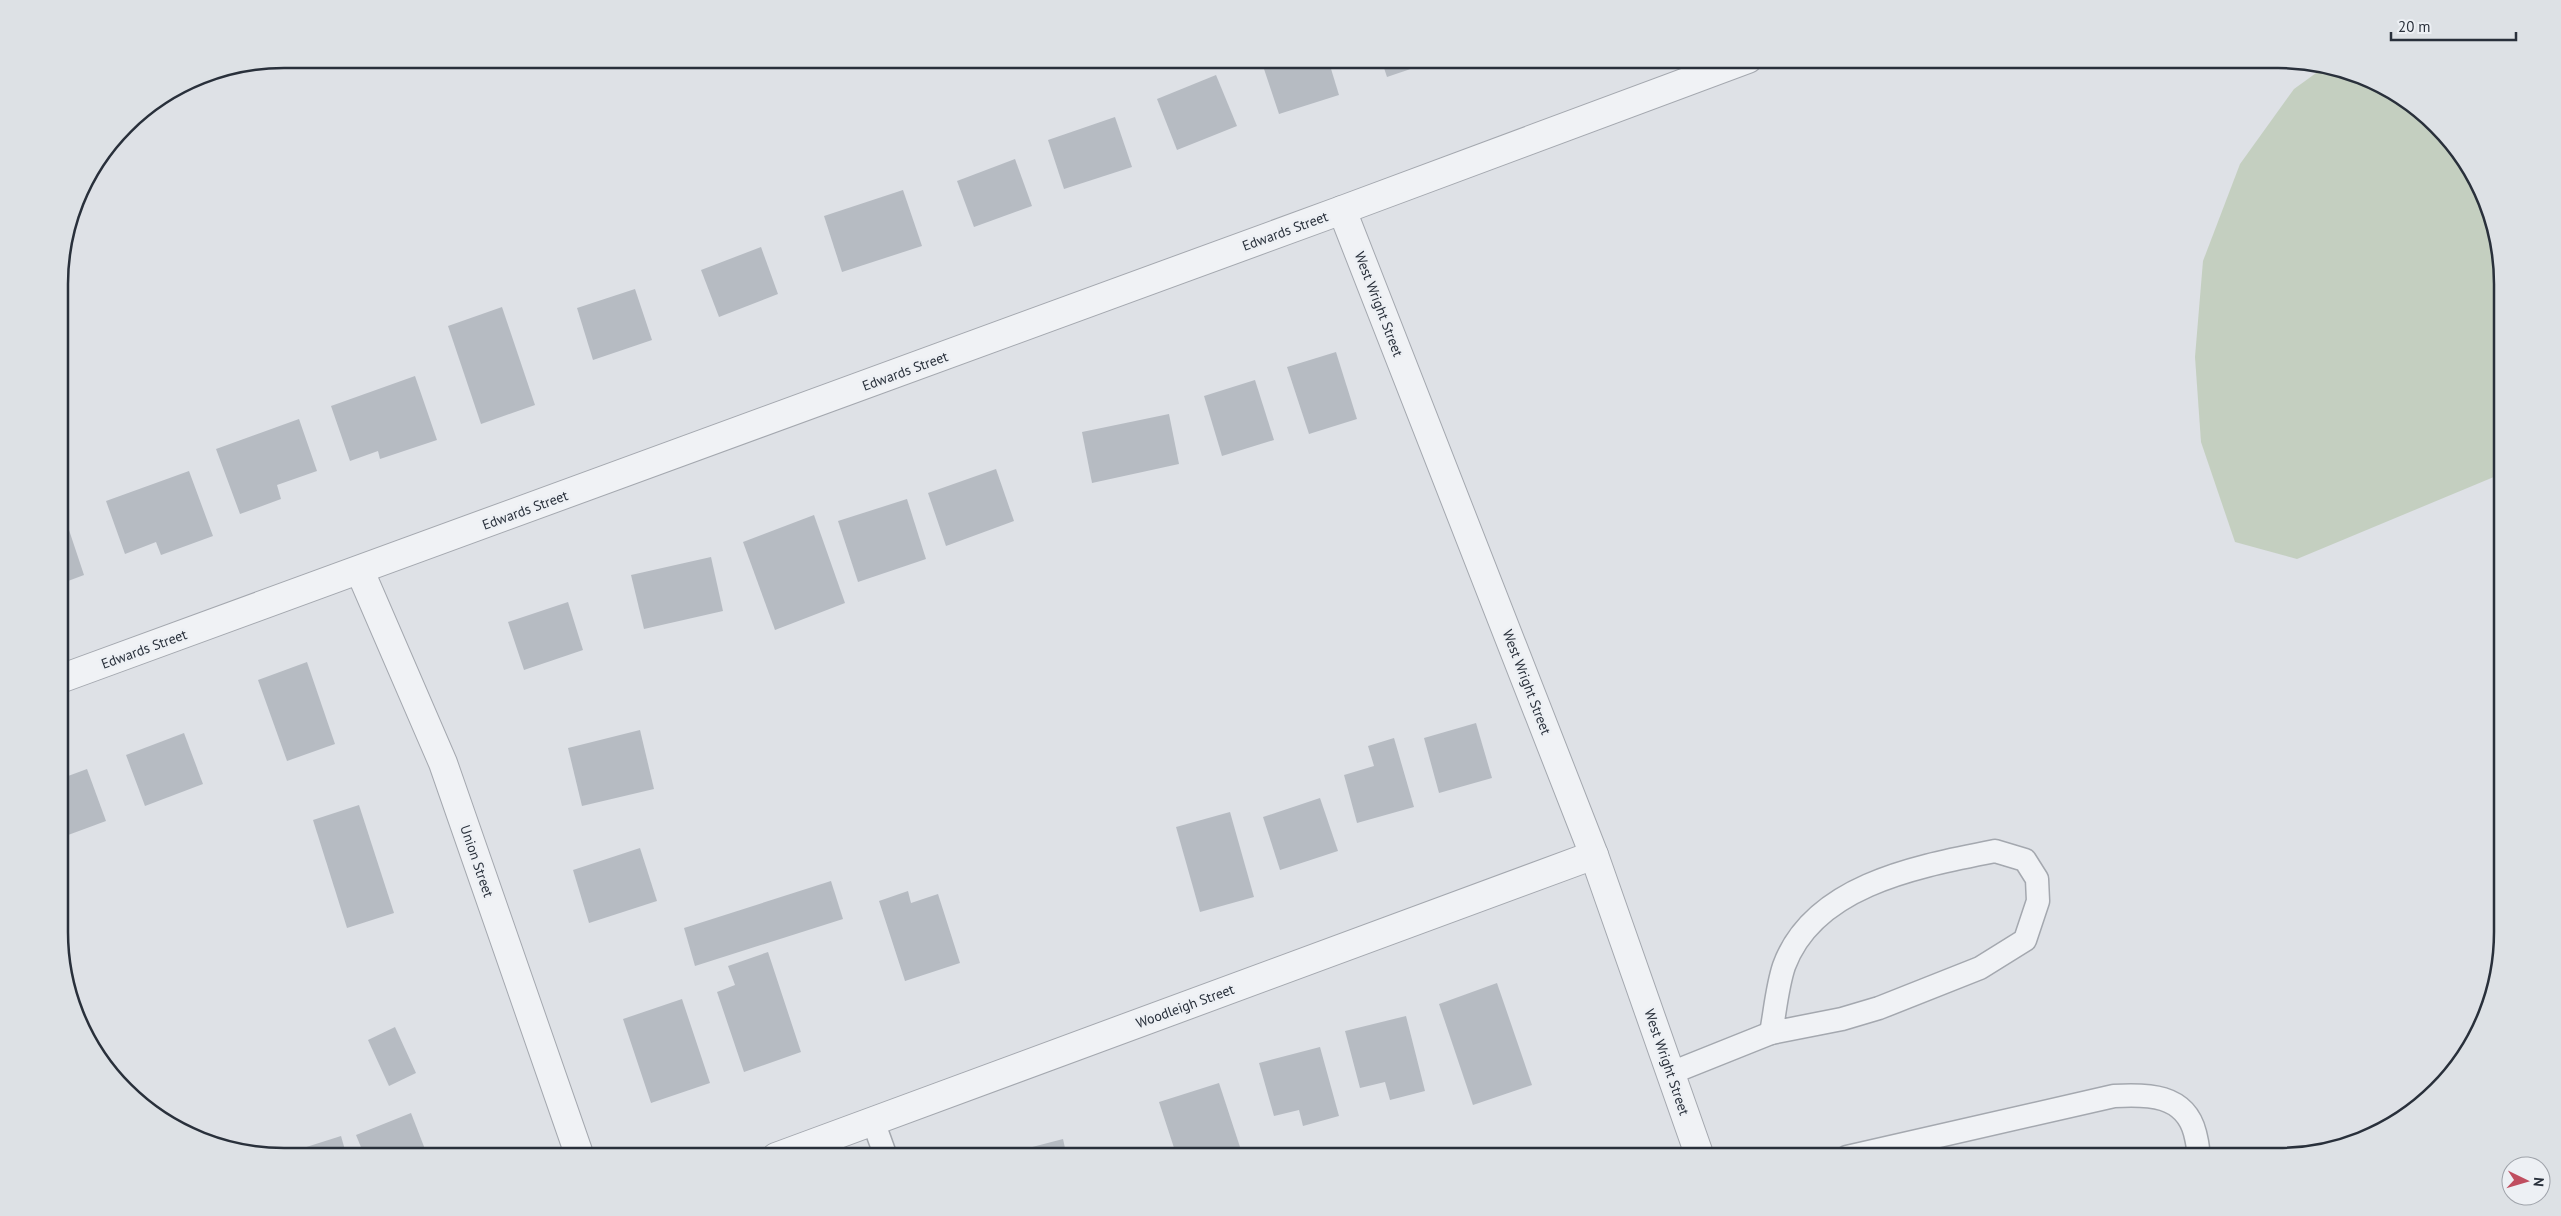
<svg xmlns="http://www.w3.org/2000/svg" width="2561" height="1216" viewBox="0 0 2561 1216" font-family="'PT Sans',sans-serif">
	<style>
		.green { fill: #c4cfc0 }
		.building { fill: #b6bbc2 }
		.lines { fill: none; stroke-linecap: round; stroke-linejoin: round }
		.lane-casing { stroke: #a4a8af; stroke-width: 25 }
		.street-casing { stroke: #a4a8af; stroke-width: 30 }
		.lane { stroke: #f0f2f5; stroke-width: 22 }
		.street { stroke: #f0f2f5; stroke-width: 28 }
		.labels { text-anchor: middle; stroke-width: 5; stroke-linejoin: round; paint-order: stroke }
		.street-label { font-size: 14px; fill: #29303b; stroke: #edf0f4 }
		.rim { fill: none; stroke: #29303b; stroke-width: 2.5 }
	</style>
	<rect width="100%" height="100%" fill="#dee1e6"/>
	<polygon class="green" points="2323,68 2364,76 2414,105 2456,147 2485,198 2500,255 2501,474 2297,559 2235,542 2201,442 2195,357 2203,261 2240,164 2294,89"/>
	<g class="building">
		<polygon points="1285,59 1328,59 1339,95 1279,114 1263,66"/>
		<polygon points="1381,59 1440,59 1387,77"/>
		<polygon points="1216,75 1237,126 1177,150 1157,99"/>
		<polygon points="1115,117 1132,167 1064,189 1048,140"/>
		<polygon points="1015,159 1032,206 974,227 957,181"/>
		<polygon points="903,190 922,246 842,272 824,216"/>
		<polygon points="761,247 778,294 719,317 701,270"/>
		<polygon points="635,289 652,340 593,360 577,308"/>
		<polygon points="502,307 535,405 481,424 448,326"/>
		<polygon points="1336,352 1357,419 1309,434 1287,367"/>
		<polygon points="415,376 437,440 380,459 378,451 350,461 331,406"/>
		<polygon points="1255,380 1274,440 1222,456 1204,396"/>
		<polygon points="1169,414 1179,464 1092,483 1082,432"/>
		<polygon points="299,419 317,471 277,485 281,499 240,514 216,449"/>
		<polygon points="996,469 1014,521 946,546 928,493"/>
		<polygon points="189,471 213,536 161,555 156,542 125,554 106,501"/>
		<polygon points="907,499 926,559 858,582 838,521"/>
		<polygon points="60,509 62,509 84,575 60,584"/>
		<polygon points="814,515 845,603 775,630 743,542"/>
		<polygon points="711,557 723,611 644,629 631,575"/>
		<polygon points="568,602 583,650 524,670 508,622"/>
		<polygon points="307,662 335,744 287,761 258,680"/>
		<polygon points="1476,723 1492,778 1439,793 1424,738"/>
		<polygon points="640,730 654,789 582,806 568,748"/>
		<polygon points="184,733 203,784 145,806 126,755"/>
		<polygon points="1394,738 1414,807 1357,823 1344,775 1374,766 1368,746"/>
		<polygon points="87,769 106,821 60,838 60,779"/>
		<polygon points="1320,798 1338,851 1280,870 1263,817"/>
		<polygon points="359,805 394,913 347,928 313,820"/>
		<polygon points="1230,812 1254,897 1200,912 1176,827"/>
		<polygon points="640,848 657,901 589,923 573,870"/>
		<polygon points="831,881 843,919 695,966 684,928"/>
		<polygon points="908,891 911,903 938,894 960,963 905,981 879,901"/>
		<polygon points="768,952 801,1052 744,1072 717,992 735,985 728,966"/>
		<polygon points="1497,983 1532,1085 1473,1105 1439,1004"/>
		<polygon points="682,999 710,1083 651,1103 623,1019"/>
		<polygon points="1406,1016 1425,1091 1390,1100 1385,1082 1360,1088 1345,1031"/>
		<polygon points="395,1027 416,1073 389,1086 368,1040"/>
		<polygon points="1320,1047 1339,1116 1303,1126 1299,1110 1274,1116 1259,1063"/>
		<polygon points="1219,1083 1240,1147 1210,1157 1177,1157 1159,1102"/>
		<polygon points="411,1113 428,1157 365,1157 356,1135"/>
		<polygon points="341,1136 347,1157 278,1156"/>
		<polygon points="1063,1139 1067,1157 998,1157 998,1156"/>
	</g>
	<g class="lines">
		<defs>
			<g id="lane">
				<path d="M1995,851l30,9 12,19 1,22 -13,39 -45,28 -101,40 -37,11 -71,14c4,-21 6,-46 13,-67 30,-82 136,-100 211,-115z"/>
				<polyline points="1671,1073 1771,1033"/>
				<polyline points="873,1121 886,1157"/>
				<path d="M1847,1157l267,-61c33,-2 71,-2 81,37 2,9 4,15 3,24"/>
			</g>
			<g id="street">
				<polyline points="1342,210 1594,855 1700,1157"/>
				<polyline points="360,571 443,763 580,1157"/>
				<polyline points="60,679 1342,210 1748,59"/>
				<polyline points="776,1157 1594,855"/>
			</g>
		</defs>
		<use href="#lane" class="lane-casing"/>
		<use href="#street" class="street-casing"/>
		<use href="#lane" class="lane"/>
		<use href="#street" class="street"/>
	</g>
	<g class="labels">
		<g class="street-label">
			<text transform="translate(1285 231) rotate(-20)" y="5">Edwards Street</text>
			<text transform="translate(1379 304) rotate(69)" y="5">West Wright Street</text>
			<text transform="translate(905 371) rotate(-20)" y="5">Edwards Street</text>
			<text transform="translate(525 510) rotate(-20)" y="5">Edwards Street</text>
			<text transform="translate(144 649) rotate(-20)" y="5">Edwards Street</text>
			<text transform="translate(1527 682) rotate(69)" y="5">West Wright Street</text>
			<text transform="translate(477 861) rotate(71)" y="5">Union Street</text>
			<text transform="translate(1185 1006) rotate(-20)" y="5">Woodleigh Street</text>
			<text transform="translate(1667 1062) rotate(71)" y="5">West Wright Street</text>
		</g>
	</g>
	<path d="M0 0H2561V1216H0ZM284 68H2278A216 216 0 0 1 2494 284V932A216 216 0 0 1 2278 1148H284A216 216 0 0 1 68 932V284A216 216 0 0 1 284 68Z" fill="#dde1e5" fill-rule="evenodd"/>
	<path class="rim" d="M284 68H2278A216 216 0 0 1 2494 284V932A216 216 0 0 1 2278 1148H284A216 216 0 0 1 68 932V284A216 216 0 0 1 284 68Z"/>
	<g transform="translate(2526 1181) rotate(95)"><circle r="24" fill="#edf0f4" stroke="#9fa3aa"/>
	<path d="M0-4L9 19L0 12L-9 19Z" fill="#c04e60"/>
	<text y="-8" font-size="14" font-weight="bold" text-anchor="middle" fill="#29303b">N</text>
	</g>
	<path d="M2391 32v8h125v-8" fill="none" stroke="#29303b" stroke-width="2.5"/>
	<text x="2398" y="32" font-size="15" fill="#29303b" stroke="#edf0f4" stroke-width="4" paint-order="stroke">20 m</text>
</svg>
